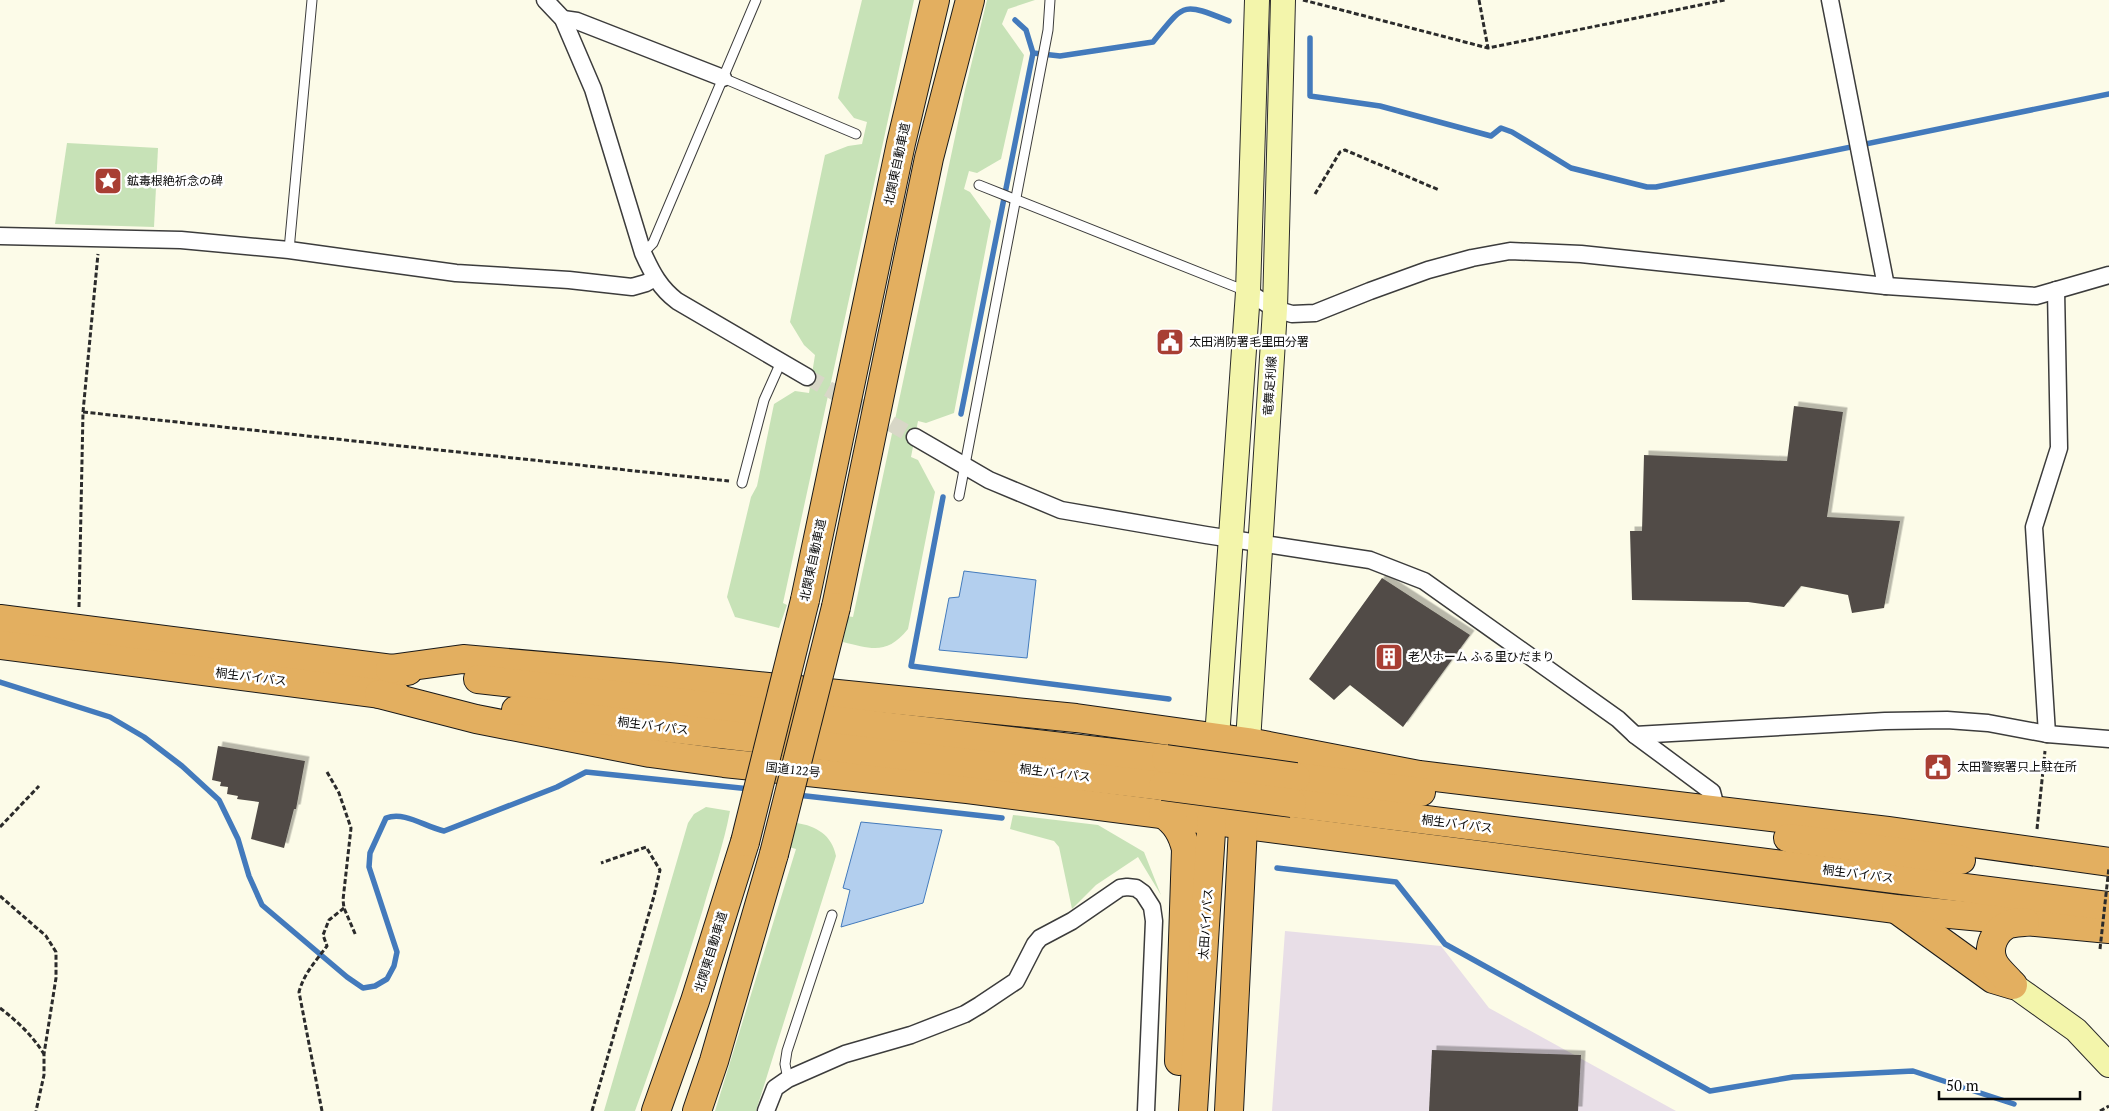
<svg xmlns="http://www.w3.org/2000/svg" width="2109" height="1111" viewBox="0 0 2109 1111" font-family="'PT Serif','Noto Sans JP',serif">
	<style>
		.industrial { fill: #e8dee7 }
		.green { fill: #c7e2b7 }
		.water { fill: #b3cfee; stroke: #437abc }
		.lines { fill: none; stroke-linecap: round; stroke-linejoin: round }
		.stream { stroke: #437abc; stroke-width: 5.5 }
		.building { fill: #514c47; filter: url(#shadow) }
		.street-tunnel { stroke: #d8d7c7; stroke-width: 16; stroke-dasharray: 16 8; stroke-linecap: butt }
		.lane-casing { stroke: #3c3c3c; stroke-width: 11 }
		.street-casing { stroke: #3c3c3c; stroke-width: 19 }
		.secondary-casing { stroke: #2b2b2b; stroke-width: 26 }
		.highway-casing { stroke: #1a1a1a; stroke-width: 30 }
		.path { stroke: #2b2b2b; stroke-width: 3; stroke-dasharray: 5 2.5; stroke-linecap: butt }
		.lane { stroke: #fff; stroke-width: 9 }
		.street { stroke: #fff; stroke-width: 16 }
		.secondary { stroke: #f3f5ab; stroke-width: 24 }
		.highway { stroke: #e3af60; stroke-width: 28 }
		.highway-bridge-casing { stroke: #1a1a1a; stroke-width: 30; stroke-linecap: butt }
		.path-bridge { stroke: #2b2b2b; stroke-width: 3; stroke-dasharray: 5 2.5; stroke-linecap: butt }
		.highway-bridge { stroke: #e3af60; stroke-width: 28 }
		.labels { text-anchor: middle; stroke-width: 5; stroke-linejoin: round; paint-order: stroke }
		.street-label { font-size: 12px; fill: #090909; stroke: #fff }
		.poi-label { font-size: 12px; fill: #090909; stroke: #fff; text-anchor: start }
	</style>
	<defs>
		<filter id="shadow"><feDropShadow dx="4.5" dy="-4.5" stdDeviation="0" flood-color="#0004"/></filter>
	</defs>
	<rect width="100%" height="100%" fill="#fcfbe8"/>
	<polygon class="industrial" points="1285,931 1441,946 1489,1008 1676,1111 1272,1111"/>
	<g class="green">
		<polygon points="862,0 914,0 783,603 787,605 779,628 735,617 727,597 751,497 757,486 774,404 795,391 809,393 815,355 804,345 790,322 825,155 848,146 862,144 867,122 854,118 838,98"/>
		<path d="M987,0h48l-27,9 -6,15 22,31 -23,104 -24,14 -8,-2 -5,18 6,3 21,29 -37,192 -28,10 -8,-2 -7,36 7,3 17,32 -27,137c-21,26 -36,20 -65,13l4,-26 6,1 112,-527z"/>
		<polygon points="67,143 158,148 154,227 55,224"/>
		<path d="M706,807l24,4c-6,33 -18,66 -27,98 -21,68 -44,136 -68,202h-31l84,-288 6,-9z"/>
		<polygon points="1013,815 1098,825 1144,852 1161,895 1138,857 1096,885 1072,909 1059,847 1054,841 1010,829"/>
		<path d="M797,823c19,3 35,12 39,33l-80,255h-41l81,-262 -7,-2z"/>
	</g>
	<g class="water">
		<polygon points="964,571 1036,580 1027,658 939,650 949,598 959,597"/>
		<polygon points="861,822 942,830 923,903 841,927 850,890 843,888"/>
	</g>
	<g class="lines">
		<g class="stream">
			<polyline points="1310,38 1310,96 1380,106 1491,136 1501,128 1512,132 1571,168 1647,187 1656,187 2109,94"/>
			<path d="M1033,53l27,3 93,-14c32,-39 28,-40 76,-21"/>
			<polyline points="961,414 1033,53 1026,30 1015,20"/>
			<polyline points="943,497 911,666 1169,699"/>
			<path d="M0,682l110,35 34,20 38,29 37,34 19,39 11,37 13,29 85,72 16,11 12,-2 12,-7 7,-13 3,-14 -28,-85 1,-14 16,-35c19,-7 39,9 58,13l113,-44 29,-15 164,17"/>
			<polyline points="797,795 1002,818"/>
			<polyline points="1277,868 1396,882 1445,944 1710,1091 1793,1077 1913,1071 2014,1104"/>
		</g>
	</g>
	<g class="building">
		<polygon points="1794,406 1843,412 1827,517 1900,521 1884,608 1852,613 1848,595 1801,586 1784,607 1748,602 1632,600 1630,531 1642,531 1644,455 1787,461"/>
		<polygon points="1382,578 1470,635 1403,727 1350,685 1334,700 1309,679"/>
		<polygon points="218,746 305,761 296,809 294,809 284,848 251,839 259,802 237,799 238,796 227,794 228,787 220,786 221,782 212,780"/>
		<polygon points="1432,1050 1581,1055 1578,1111 1429,1111"/>
	</g>
	<g class="lines">
		<polyline class="street-tunnel" points="807,377 915,437"/>
		<defs>
			<g id="lane">
				<polyline points="723,78 856,134"/>
				<polyline points="979,185 1246,291"/>
				<polyline points="289,250 312,0"/>
				<polyline points="643,253 653,243 756,0"/>
				<polyline points="742,483 764,400 781,362"/>
				<polyline points="959,496 1048,30 1050,0"/>
				<polyline points="788,1079 785,1064 787,1051 832,915"/>
			</g>
			<g id="street">
				<path d="M545,0l18,19 30,70 50,164c9,20 17,35 34,48l130,76"/>
				<polyline points="1830,0 1886,286"/>
				<polyline points="563,19 577,21 723,78"/>
				<polyline points="0,236 181,240 289,250 456,273 569,280 632,287 646,283 655,278"/>
				<polyline points="1248,292 1275,309 1292,314 1315,313 1370,291 1428,270 1472,258 1510,251 1581,254 1886,286 2036,296 2109,275"/>
				<polyline points="915,437 989,480 1061,510 1206,535 1370,560 1424,581 1618,719 1635,735 1712,792 1717,811"/>
				<polyline points="2047,734 2034,527 2059,448 2056,290"/>
				<polyline points="1635,735 1885,721 1947,720 1988,723 2047,734 2109,739"/>
				<polyline points="766,1111 775,1088 788,1079 845,1054 911,1035 965,1014 980,1005 1016,981 1035,944 1040,938 1072,921 1120,888 1127,887 1136,888 1143,893 1152,907 1154,921 1146,1111"/>
			</g>
			<g id="secondary">
				<polyline points="1217,738 1248,292 1257,0"/>
				<polyline points="1248,742 1275,309 1283,0"/>
				<polyline points="2013,985 2076,1030 2109,1065"/>
			</g>
			<g id="highway">
				<polyline points="805,600 901,143 935,0"/>
				<polyline points="836,607 929,158 970,0"/>
				<polyline points="0,619 408,671"/>
				<polyline points="0,645 397,696"/>
				<polyline points="390,669 463,659 669,677 1076,718 1248,742 1419,775 1888,831 2109,862"/>
				<polyline points="478,679 1166,759"/>
				<polyline points="379,694 476,719 650,753 724,763 967,789 1896,909 2109,929"/>
				<polyline points="516,710 1163,786"/>
				<polyline points="1296,777 1421,792"/>
				<polyline points="1292,803 2109,906"/>
				<path d="M1163,814c13,9 19,19 23,35l-7,212"/>
				<polyline points="1788,838 1961,860"/>
				<polyline points="1896,909 1993,979 2013,985"/>
				<path d="M2011,983c-6,-7 -15,-14 -18,-22 -6,-14 2,-31 16,-37 4,-1 11,-2 16,-2"/>
				<polyline points="656,1111 695,1001 745,842"/>
				<polyline points="697,1111 714,1061 774,854"/>
				<polyline points="1193,1111 1213,801"/>
				<polyline points="1229,1111 1244,806"/>
			</g>
		</defs>
		<use href="#lane" class="lane-casing"/>
		<use href="#street" class="street-casing"/>
		<use href="#secondary" class="secondary-casing"/>
		<use href="#highway" class="highway-casing"/>
		<g class="path">
			<polyline points="1303,0 1488,48 1725,0"/>
			<polyline points="1479,0 1488,48"/>
			<polyline points="1315,194 1340,152 1345,150 1439,190"/>
			<polyline points="83,412 729,481"/>
			<polyline points="79,607 83,412 98,254"/>
			<polyline points="327,772 339,793 351,828 343,900 344,908 356,936"/>
			<polyline points="0,827 39,786"/>
			<polyline points="2037,829 2045,751"/>
			<polyline points="0,896 46,936 56,952 56,978 44,1054 44,1075 36,1111"/>
			<path d="M0,1008c18,14 32,27 44,46"/>
			<path d="M322,1111l-23,-119c5,-19 17,-31 28,-46l-4,-11 6,-15 15,-12"/>
			<polyline points="592,1111 654,896 660,870 646,847 601,863"/>
			<polyline points="2100,1111 2109,1106"/>
		</g>
		<use href="#lane" class="lane"/>
		<use href="#street" class="street"/>
		<use href="#secondary" class="secondary"/>
		<use href="#highway" class="highway"/>
		<defs>
			<g id="highway-bridge">
				<polyline points="1166,759 1296,777"/>
				<polyline points="1163,786 1292,803"/>
				<polyline points="745,842 805,600"/>
				<polyline points="774,854 836,607"/>
			</g>
		</defs>
		<use href="#highway-bridge" class="highway-bridge-casing"/>
		<polyline class="path-bridge" points="2100,949 2109,867"/>
		<use href="#highway-bridge" class="highway-bridge"/>
	</g>
	<defs>
		<symbol id="sight-square" viewBox="-11 -11 22 22"><rect x="-9" y="-9" width="18" height="18" rx="4" fill="#a83e33" stroke="#fff"/><path d="M0-6L1.8-2.2L6-1.7L2.9 1.2L3.7 5.4L0 3.3L-3.7 5.4L-2.9 1.2L-6-1.7L-1.8-2.2Z" fill="#fff"/></symbol>
		<symbol id="civic-square" viewBox="-11 -11 22 22"><rect x="-9" y="-9" width="18" height="18" rx="4" fill="#a83e33" stroke="#fff"/><path d="M-.6-6.5H3V-4.5H.6V-3L4-1V1h2V6H-6V1h2V-1L-.6-3ZM-1.2 2.5V6h2.4V2.5Z" fill="#fff"/></symbol>
		<symbol id="building-square" viewBox="-11 -11 22 22"><rect x="-9" y="-9" width="18" height="18" rx="4" fill="#a83e33" stroke="#fff"/><path d="M-4-6H4V6H1V3H-1V6H-4ZM-2.5-4.3h1.7v1.8h-1.7ZM.8-4.3h1.7v1.8H.8ZM-2.5-1h1.7V.8h-1.7ZM.8-1h1.7V.8H.8Z" fill="#fff"/></symbol>
	</defs>
	<g fill-rule="evenodd">
		<use href="#sight-square" x="92" y="165" width="32" height="32"/>
		<use href="#civic-square" x="1154" y="326" width="32" height="32"/>
		<use href="#building-square" x="1373" y="641" width="32" height="32"/>
		<use href="#civic-square" x="1922" y="751" width="32" height="32"/>
	</g>
	<g class="labels">
		<g class="street-label">
			<text transform="translate(897 164) rotate(-78)" y="4">北関東自動車道</text>
			<text transform="translate(1270 386) rotate(-86)" y="4">竜舞足利線</text>
			<text transform="translate(813 560) rotate(-78)" y="4">北関東自動車道</text>
			<text transform="translate(251 677) rotate(7)" y="4">桐生バイパス</text>
			<text transform="translate(653 726) rotate(7)" y="4">桐生バイパス</text>
			<text transform="translate(793 770) rotate(6)" y="4">国道122号</text>
			<text transform="translate(1055 773) rotate(7)" y="4">桐生バイパス</text>
			<text transform="translate(1457 824) rotate(7)" y="4">桐生バイパス</text>
			<text transform="translate(1858 874) rotate(7)" y="4">桐生バイパス</text>
			<text transform="translate(1206 924) rotate(-86)" y="4">太田バイパス</text>
			<text transform="translate(711 952) rotate(-73)" y="4">北関東自動車道</text>
		</g>
		<g class="poi-label">
			<text x="127" y="185">鉱毒根絶祈念の碑</text>
			<text x="1189" y="346">太田消防署毛里田分署</text>
			<text x="1408" y="661">老人ホーム ふる里ひだまり</text>
			<text x="1957" y="771">太田警察署只上駐在所</text>
		</g>
	</g>
	<path d="M1939 1091v8h141v-8" fill="none" stroke="#090909" stroke-width="2.5"/>
	<text x="1946" y="1091" font-size="15" fill="#090909" stroke="#ffffff" stroke-width="4" paint-order="stroke">50 m</text>
</svg>
